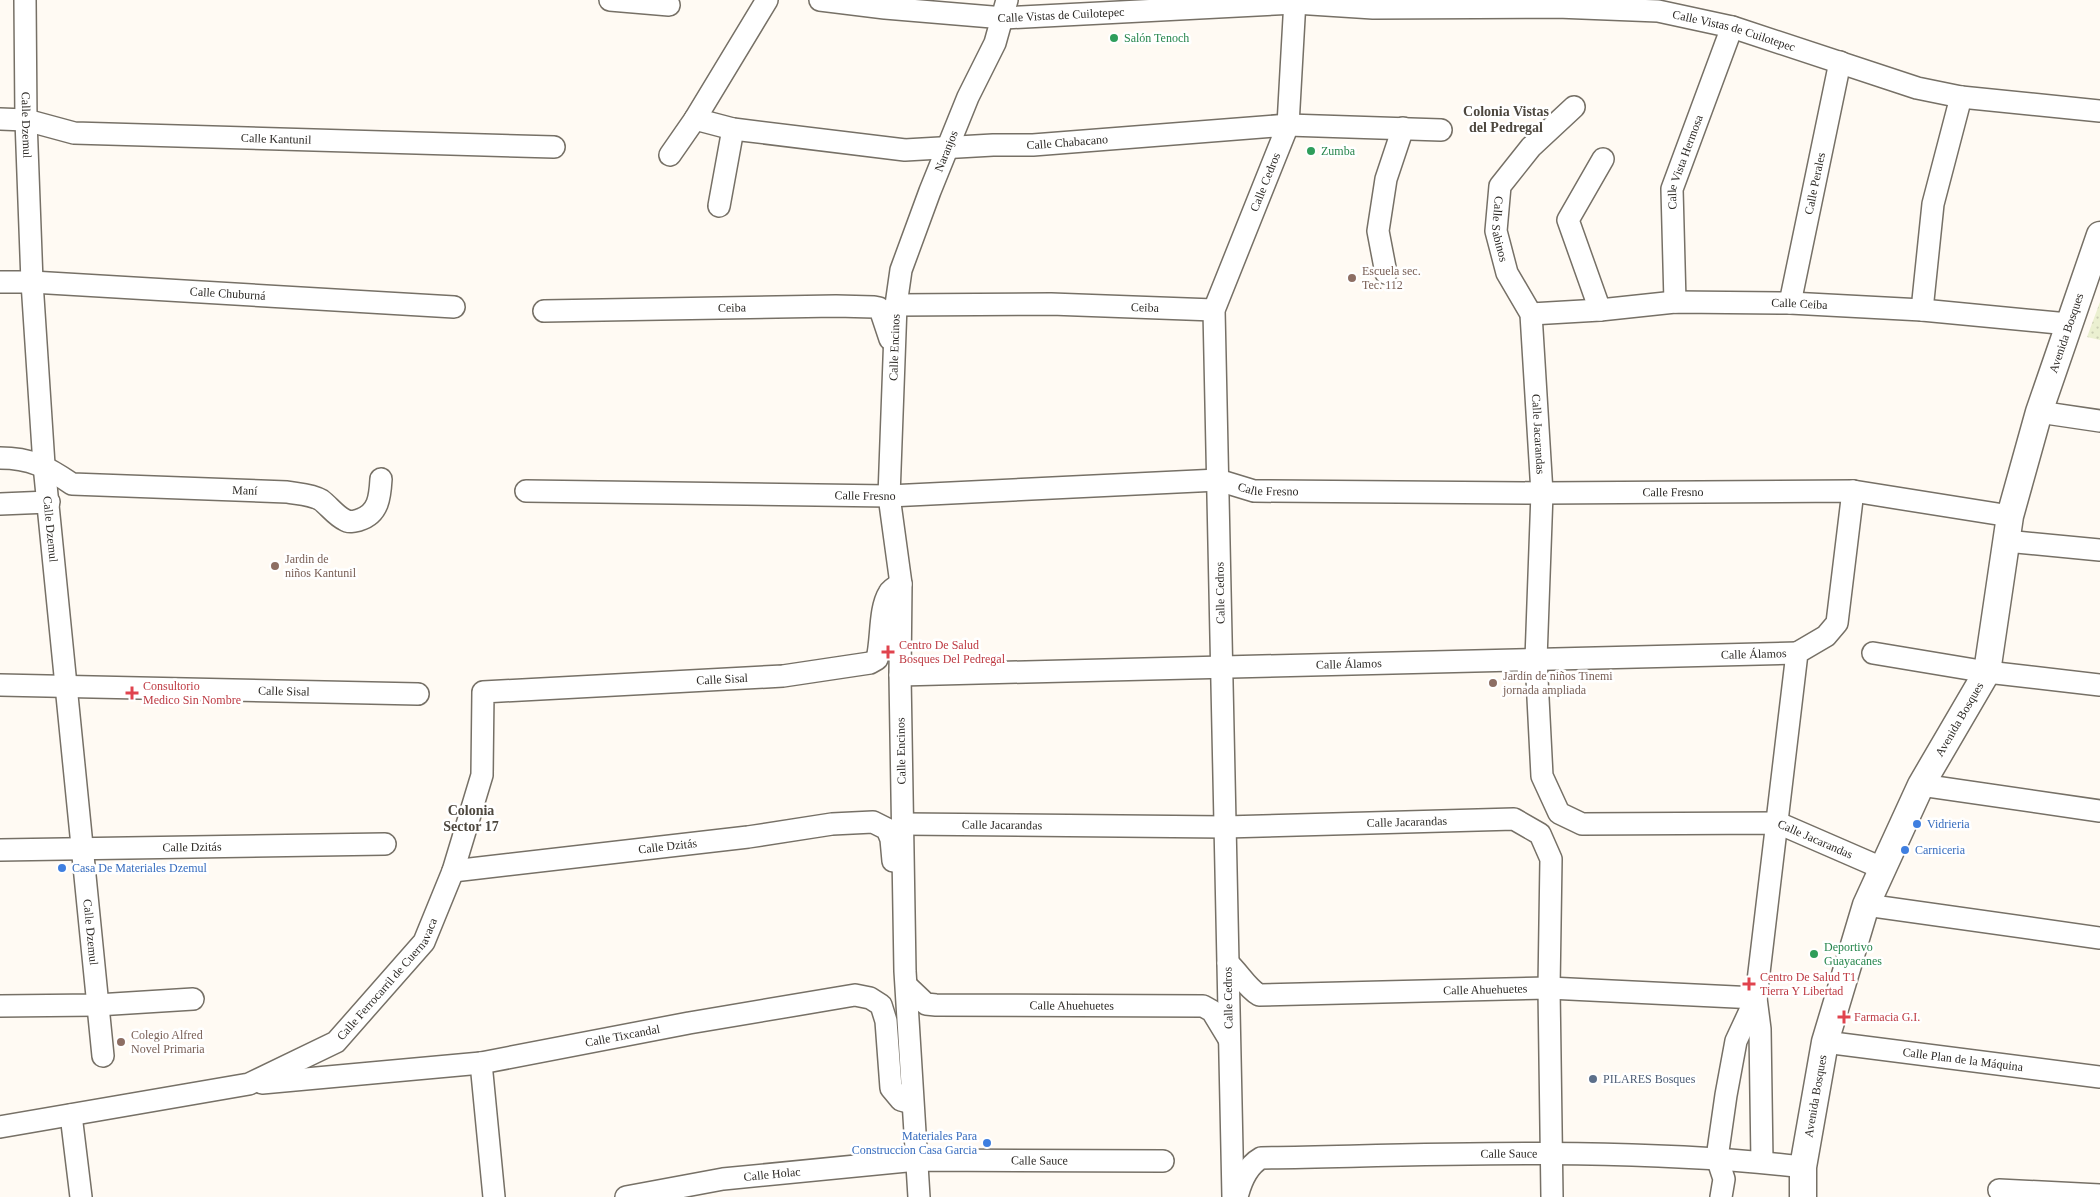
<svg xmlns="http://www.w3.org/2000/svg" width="2100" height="1197" font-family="'Times New Roman',serif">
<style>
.grass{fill:url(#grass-dots)}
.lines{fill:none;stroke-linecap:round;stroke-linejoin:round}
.minor-casing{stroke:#767066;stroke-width:24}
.tertiary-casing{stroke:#767066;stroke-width:29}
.minor{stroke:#fff;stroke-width:21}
.tertiary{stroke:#fff;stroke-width:26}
.leisure-dot{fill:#2e9e5b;stroke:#fff;stroke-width:2}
.education-dot{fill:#8d6e63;stroke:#fff;stroke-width:2}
.health-dot{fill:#e0444e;stroke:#fff;stroke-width:2}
.shop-dot{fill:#3f7fe0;stroke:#fff;stroke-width:2}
.service-dot{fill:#5c6f8a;stroke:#fff;stroke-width:2}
.labels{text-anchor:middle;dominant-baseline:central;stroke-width:5;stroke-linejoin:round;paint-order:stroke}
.street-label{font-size:12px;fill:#2d2a26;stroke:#fff}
.leisure-label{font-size:12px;fill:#27864d;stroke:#fff;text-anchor:start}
.education-label{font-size:12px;fill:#785e54;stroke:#fff;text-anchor:start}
.health-label{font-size:12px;fill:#be3a42;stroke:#fff;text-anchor:start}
.shop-label{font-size:12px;fill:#366cbe;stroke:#fff;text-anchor:start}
.service-label{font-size:12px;fill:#4e5e75;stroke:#fff;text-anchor:start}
.neighbourhood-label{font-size:14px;font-weight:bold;fill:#4d473e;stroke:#fff}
</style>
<defs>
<pattern id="grass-dots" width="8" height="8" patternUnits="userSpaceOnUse" patternTransform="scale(1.25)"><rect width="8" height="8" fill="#ebf0d1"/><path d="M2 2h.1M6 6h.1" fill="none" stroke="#caceb3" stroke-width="1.8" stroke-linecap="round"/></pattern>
</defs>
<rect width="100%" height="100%" fill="#fffaf3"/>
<path class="grass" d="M2100 302V340L2087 337Z"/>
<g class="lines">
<defs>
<g id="minor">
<path id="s1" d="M25 0 26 120 32 282 44 465 103 1056"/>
<path d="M610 0 669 5"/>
<path id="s2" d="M820 0 885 8 1004 18 1295 3 1373 8 1557 7 1658 11 1732 27 1917 88 1961 97 2100 111"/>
<path id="s3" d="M1574 107 1531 147 1500 186 1496 231 1507 273 1531 314 1542 493 1536 659 1542 776 1559 813 1582 824 1778 823 1884 869"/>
<path id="s4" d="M0 119 26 120 74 133 554 147"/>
<path id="s5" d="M695 119 733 129 905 150 993 145H1033L1288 125 1441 130"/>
<path d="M670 155 695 119 767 0"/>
<path d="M719 206 733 129"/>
<path d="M1386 273 1378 231 1386 179 1403 128"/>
<path id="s6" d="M0 282H32L454 307"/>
<path id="s7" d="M1675 302 1672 189 1732 27"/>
<path id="s8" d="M1790 303 1840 62"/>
<path id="s9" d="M896 305 1051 304 1214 310"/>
<path d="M1600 310 1568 220 1603 159"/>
<path d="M1922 310 1933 204 1961 97"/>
<path id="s10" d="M544 311 836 306 874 307 879 308 881 312 890 339"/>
<path id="s11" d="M1531 314 1600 310 1675 302 1790 303 1922 310 2068 324"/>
<path d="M2039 412 2100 421"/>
<path id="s12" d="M0 458C31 458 47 467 72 484L287 492C298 494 311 494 321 500 329 506 336 516 345 520 349 523 355 521 359 520 379 514 380 496 381 479"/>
<path id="s13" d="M526 491 889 496 1218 480 1254 491 1542 493 1853 491 2010 516"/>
<path d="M0 504 49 502"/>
<path d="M2006 541 2100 550"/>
<path d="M1873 653 1987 672 2100 685"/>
<path id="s14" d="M900 675 1797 653"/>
<path id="s15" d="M0 685 418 694"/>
<path d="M1921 785 2100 811"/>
<path id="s16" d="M903 824 1225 827 1514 819 1540 834 1551 859 1549 988 1552 1197"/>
<path id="s17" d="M0 850 385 844"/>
<path id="s18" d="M453 871 748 837 832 824 873 822 887 829 891 839 893 861"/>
<path d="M1866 905 2100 938"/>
<path id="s19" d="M1228 963C1239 973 1247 988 1259 995L1549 988 1756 998"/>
<path id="s20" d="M907 986 926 1004 936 1005 1203 1006 1212 1011 1229 1039"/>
<path d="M0 1006 97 1005 193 999"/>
<path id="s21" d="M1825 1042 2100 1077"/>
<path d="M481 1063 494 1197"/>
<path id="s22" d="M262 1083 481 1063 689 1023 855 995 870 998 881 1005 886 1021 891 1088 901 1100 912 1103"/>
<path d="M71 1115 81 1197"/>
<path id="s23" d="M0 1127 249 1084 336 1042 424 942 453 871 482 775 483 692 783 676 870 663 877 659C882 640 879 609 889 593 891 589 897 586 901 584"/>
<path d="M1762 1162 1760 1029 1756 998 1797 653 1826 636 1837 623 1853 491"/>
<path d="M1999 1190 2100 1195"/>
<path id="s24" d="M626 1197 723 1179 917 1160 1163 1161"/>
<path id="s25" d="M919 1197 905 971 900 675 901 584 889 496 896 305 901 270 930 191 968 97 995 43 1007 0"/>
<path id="s26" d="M1233 1197 1214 310 1288 125 1295 0"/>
<path id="s27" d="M1237 1197C1241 1181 1247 1166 1261 1158 1441 1155 1624 1146 1803 1167"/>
<path d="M1721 1197 1724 1179 1717 1158 1726 1095 1736 1041 1756 998"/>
</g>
<g id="tertiary">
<path id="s28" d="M1803 1197V1167L1825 1042 1866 905 1921 785 1987 672 2010 516 2039 412 2100 235"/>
</g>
</defs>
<use href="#minor" class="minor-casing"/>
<use href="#tertiary" class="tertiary-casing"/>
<use href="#minor" class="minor"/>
<use href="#tertiary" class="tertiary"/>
</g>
<g class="leisure-dot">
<circle cx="1114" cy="38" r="5"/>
<circle cx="1311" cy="151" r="5"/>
<circle cx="1814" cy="954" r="5"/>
</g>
<g class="education-dot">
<circle cx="1352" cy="278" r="5"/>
<circle cx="275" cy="566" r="5"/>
<circle cx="1493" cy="683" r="5"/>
<circle cx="121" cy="1042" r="5"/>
</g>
<g class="health-dot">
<path d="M885.5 644.5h5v5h5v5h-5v5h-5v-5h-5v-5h5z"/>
<path d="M129.5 685.5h5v5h5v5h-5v5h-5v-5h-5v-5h5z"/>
<path d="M1746.5 976.5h5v5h5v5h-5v5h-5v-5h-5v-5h5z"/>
<path d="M1841.5 1009.5h5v5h5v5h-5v5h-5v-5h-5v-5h5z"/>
</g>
<g class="shop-dot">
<circle cx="1917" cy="824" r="5"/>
<circle cx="1905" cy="850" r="5"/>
<circle cx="62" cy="868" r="5"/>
<circle cx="987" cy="1143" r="5"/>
</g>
<circle class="service-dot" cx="1593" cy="1079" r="5"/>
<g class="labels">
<g class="street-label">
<text stroke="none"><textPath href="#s2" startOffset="242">Calle Vistas de Cuilotepec</textPath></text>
<text stroke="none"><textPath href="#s2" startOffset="918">Calle Vistas de Cuilotepec</textPath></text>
<text stroke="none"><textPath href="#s1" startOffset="125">Calle Dzemul</textPath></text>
<text stroke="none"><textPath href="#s4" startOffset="278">Calle Kantunil</textPath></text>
<text stroke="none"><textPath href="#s5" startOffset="375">Calle Chabacano</textPath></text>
<text stroke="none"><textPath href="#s25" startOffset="1056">Naranjos</textPath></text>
<text stroke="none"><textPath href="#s7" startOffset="142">Calle Vista Hermosa</textPath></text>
<text stroke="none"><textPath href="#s26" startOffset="1025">Calle Cedros</textPath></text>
<text stroke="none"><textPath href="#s8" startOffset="122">Calle Perales</textPath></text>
<text stroke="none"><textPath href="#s3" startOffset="152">Calle Sabinos</textPath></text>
<text stroke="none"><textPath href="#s6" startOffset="228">Calle Chuburná</textPath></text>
<text stroke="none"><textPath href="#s11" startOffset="269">Calle Ceiba</textPath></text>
<text stroke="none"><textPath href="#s10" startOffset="188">Ceiba</textPath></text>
<text stroke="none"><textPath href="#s9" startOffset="249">Ceiba</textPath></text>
<text stroke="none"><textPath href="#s28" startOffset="912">Avenida Bosques</textPath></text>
<text stroke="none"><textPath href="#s25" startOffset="851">Calle Encinos</textPath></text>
<text stroke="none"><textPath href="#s3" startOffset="365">Calle Jacarandas</textPath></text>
<text stroke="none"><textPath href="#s13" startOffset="744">Calle Fresno</textPath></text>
<text stroke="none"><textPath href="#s12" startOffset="251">Maní</textPath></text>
<text stroke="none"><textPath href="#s13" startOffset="1149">Calle Fresno</textPath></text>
<text stroke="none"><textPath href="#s13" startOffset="339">Calle Fresno</textPath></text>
<text stroke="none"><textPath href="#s1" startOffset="530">Calle Dzemul</textPath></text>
<text transform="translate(1220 593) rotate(-91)">Calle Cedros</text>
<text stroke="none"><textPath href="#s14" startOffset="854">Calle Álamos</textPath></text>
<text stroke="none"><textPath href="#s14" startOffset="449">Calle Álamos</textPath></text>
<text stroke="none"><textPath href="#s23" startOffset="982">Calle Sisal</textPath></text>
<text stroke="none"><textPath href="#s15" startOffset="284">Calle Sisal</textPath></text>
<text stroke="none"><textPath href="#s28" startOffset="508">Avenida Bosques</textPath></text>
<text transform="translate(901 751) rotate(-91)">Calle Encinos</text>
<text stroke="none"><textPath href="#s16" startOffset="504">Calle Jacarandas</textPath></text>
<text stroke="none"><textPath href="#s16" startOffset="99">Calle Jacarandas</textPath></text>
<text stroke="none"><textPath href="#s3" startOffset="1010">Calle Jacarandas</textPath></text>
<text stroke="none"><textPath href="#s18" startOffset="216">Calle Dzitás</textPath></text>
<text stroke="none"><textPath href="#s17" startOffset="192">Calle Dzitás</textPath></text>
<text stroke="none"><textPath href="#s1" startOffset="935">Calle Dzemul</textPath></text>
<text stroke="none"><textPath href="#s23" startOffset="431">Calle Ferrocarril de Cuernavaca</textPath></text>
<text stroke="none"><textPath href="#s19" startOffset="271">Calle Ahuehuetes</textPath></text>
<text transform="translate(1228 998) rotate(-91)">Calle Cedros</text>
<text stroke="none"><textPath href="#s20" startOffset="172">Calle Ahuehuetes</textPath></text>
<text stroke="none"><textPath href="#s22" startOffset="364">Calle Tixcandal</textPath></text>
<text stroke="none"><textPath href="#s21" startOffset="139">Calle Plan de la Máquina</textPath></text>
<text stroke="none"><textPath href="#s28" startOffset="102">Avenida Bosques</textPath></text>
<text stroke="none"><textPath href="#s27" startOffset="295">Calle Sauce</textPath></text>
<text stroke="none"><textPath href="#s24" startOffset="416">Calle Sauce</textPath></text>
<text stroke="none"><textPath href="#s24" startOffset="148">Calle Holac</textPath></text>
</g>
<g class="leisure-label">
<text x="1124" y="38">Salón Tenoch</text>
<text x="1321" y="151">Zumba</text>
<text x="1824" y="947">Deportivo<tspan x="1824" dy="14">Guayacanes</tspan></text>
</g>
<g class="education-label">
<text x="1362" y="271">Escuela sec.<tspan x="1362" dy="14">Tec. 112</tspan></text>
<text x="285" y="559">Jardin de<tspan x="285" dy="14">niños Kantunil</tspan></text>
<text x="1503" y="676">Jardin de niños Tinemi<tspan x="1503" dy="14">jornada ampliada</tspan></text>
<text x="131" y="1035">Colegio Alfred<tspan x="131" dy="14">Novel Primaria</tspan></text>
</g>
<g class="health-label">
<text x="899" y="645">Centro De Salud<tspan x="899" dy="14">Bosques Del Pedregal</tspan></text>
<text x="143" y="686">Consultorio<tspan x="143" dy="14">Medico Sin Nombre</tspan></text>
<text x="1760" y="977">Centro De Salud T1<tspan x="1760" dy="14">Tierra Y Libertad</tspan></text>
<text x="1854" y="1017">Farmacia G.I.</text>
</g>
<g class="shop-label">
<text x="1927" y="824">Vidrieria</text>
<text x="1915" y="850">Carniceria</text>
<text x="72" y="868">Casa De Materiales Dzemul</text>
<text x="977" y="1136" text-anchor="end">Materiales Para<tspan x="977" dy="14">Construccion Casa Garcia</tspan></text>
</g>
<g class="service-label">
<text x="1603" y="1079">PILARES Bosques</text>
</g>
<g class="neighbourhood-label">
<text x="1506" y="111">Colonia Vistas<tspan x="1506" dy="16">del Pedregal</tspan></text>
<text x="471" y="810">Colonia<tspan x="471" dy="16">Sector 17</tspan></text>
</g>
</g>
</svg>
